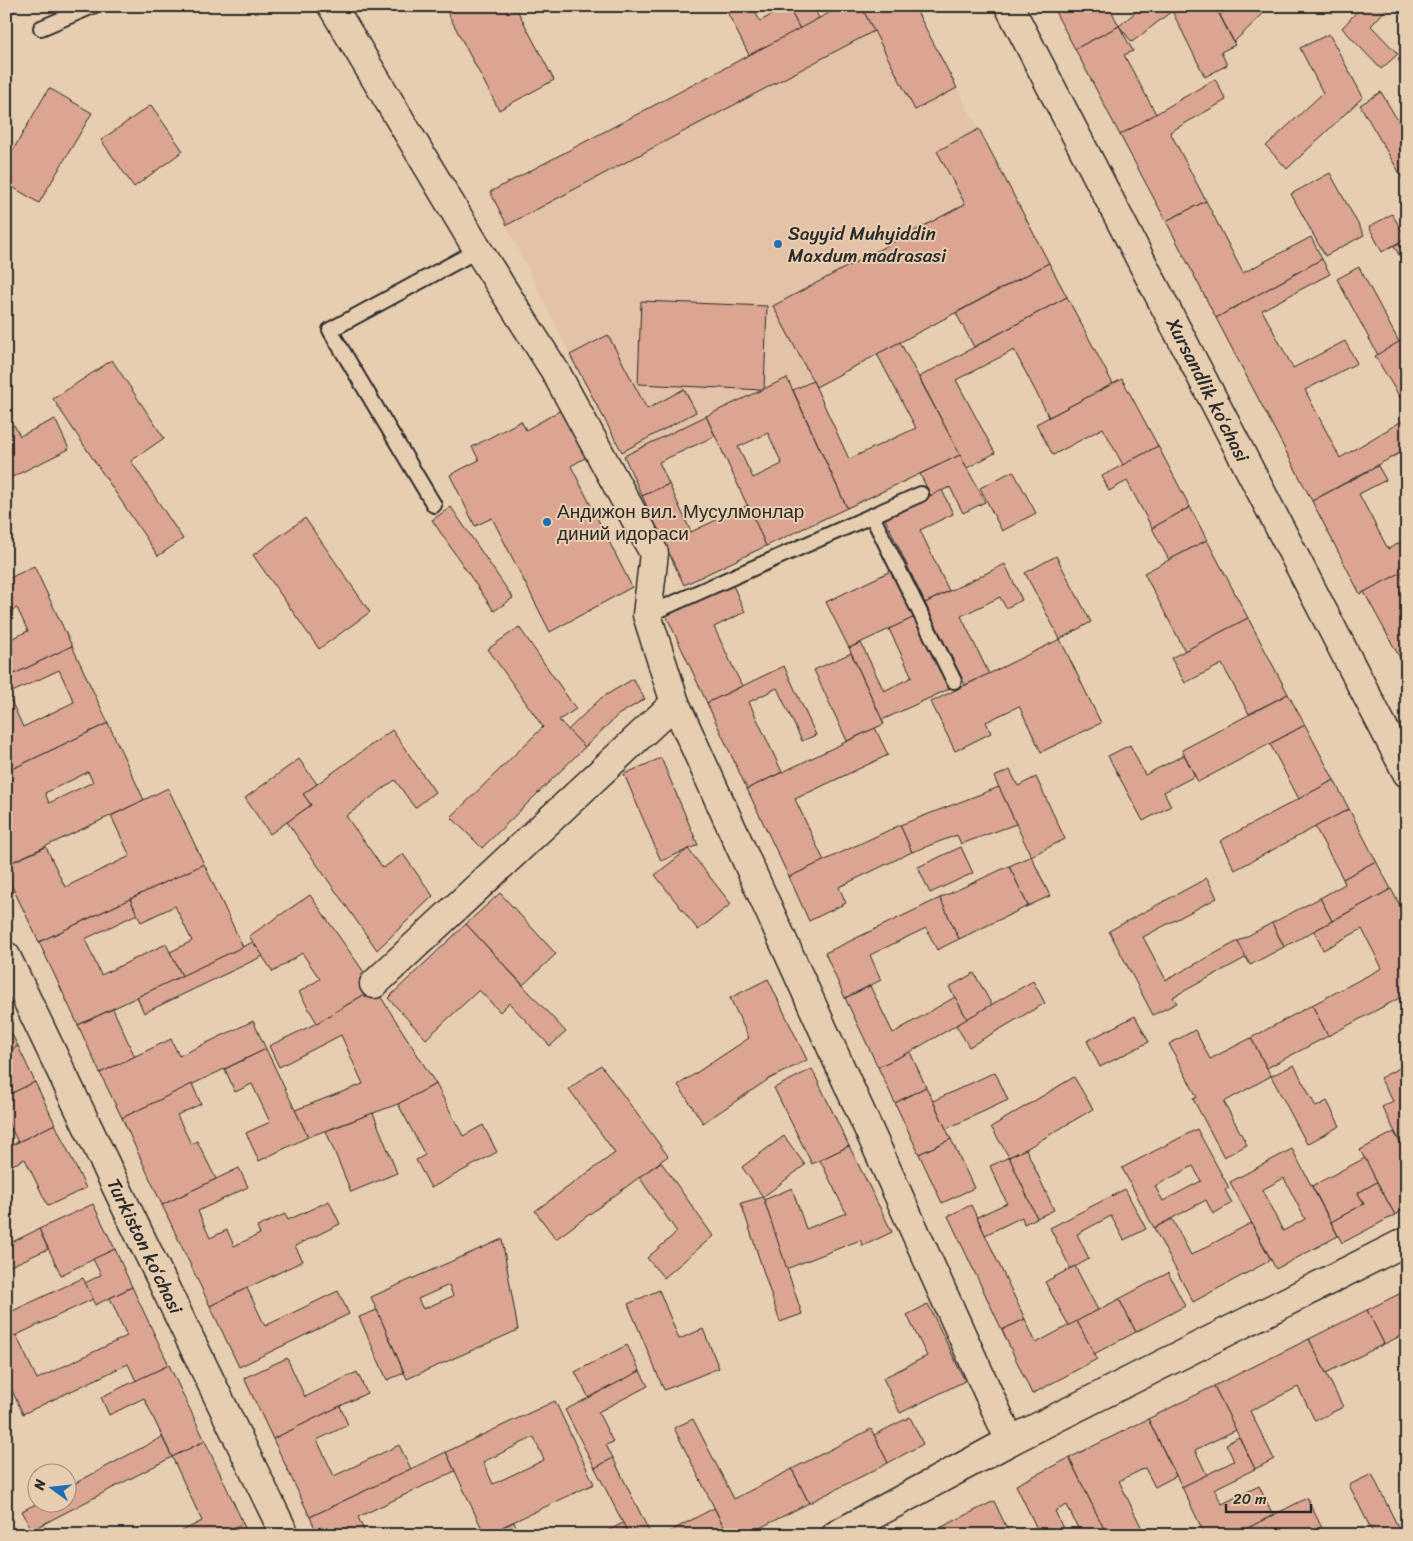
<svg xmlns="http://www.w3.org/2000/svg" width="1413" height="1541" font-family="Sriracha,sans-serif">
<style>
.built{fill:#e4c2a7}
.building{fill:#dba592;stroke:#2b2b2b;fill-rule:evenodd}
.lines{fill:none;stroke-linecap:round;stroke-linejoin:round}
.lane-casing{stroke:#2b2b2b;stroke-width:18}
.street-casing{stroke:#2b2b2b;stroke-width:31}
.lane{stroke:#e8ceb0;stroke-width:14}
.street{stroke:#e8ceb0;stroke-width:28}
.poi-dot{fill:#1f6fb2;stroke:#e8ceb0;stroke-width:2}
.labels{text-anchor:middle;dominant-baseline:central;stroke-width:4;stroke-linejoin:round;paint-order:stroke}
.poi-label{font-size:19px;fill:#2b2b2b;stroke:#e8ceb0;text-anchor:start}
.street-label{font-size:19px;fill:#2b2b2b;stroke:#e8ceb0}
</style>
<rect width="100%" height="100%" fill="#e8ceb0"/>
<filter id="ink" filterUnits="userSpaceOnUse"><feTurbulence type="fractalNoise" baseFrequency=".02" numOctaves="2"/><feDisplacementMap in="SourceGraphic" scale="10" xChannelSelector="R" yChannelSelector="G"/><feConvolveMatrix kernelMatrix="1 2 1 2 8 2 1 2 1" color-interpolation-filters="sRGB"/></filter>
<g filter="url(#ink)">
<path class="built" d="M842 6H914L1049 263 816 387 813 381 793 390 787 379 624 456 570 355 490 192Z"/>
<g class="building">
<path d="M6 6H21L6 18Z"/>
<path d="M444 6H515L554 80 499 110Z"/>
<path d="M724 6H752L760 21 788 6 800 29 749 55Z"/>
<path d="M788 6H813L819 18 800 29Z"/>
<path d="M842 6H861L874 31 507 225 490 192Z"/>
<path d="M861 6H914L957 88 915 110Z"/>
<path d="M1052 6H1109L1119 26 1075 49Z"/>
<path d="M1143 6H1215L1235 45 1221 52 1227 65 1205 77 1172 11 1132 42 1119 26Z"/>
<path d="M1230 6H1271L1234 42 1220 15Z"/>
<path d="M1362 6H1389L1371 26 1398 54 1381 69 1342 28Z"/>
<path d="M1119 26 1133 51 1124 55 1156 114 1120 135 1075 49Z"/>
<path d="M1329 34 1363 97 1287 169 1266 146 1323 93 1300 48Z"/>
<path d="M1407 51V68L1398 60Z"/>
<path d="M1215 79 1226 100 1170 132 1206 201 1166 221 1120 135Z"/>
<path d="M49 88 92 113 39 203 6 183V162Z"/>
<path d="M1381 92 1407 136V186L1360 105Z"/>
<path d="M151 105 183 151 134 187 101 140Z"/>
<path d="M979 129 1049 263 816 387 773 306 965 204 937 151Z"/>
<path d="M1330 173 1364 235 1325 256 1291 194Z"/>
<path d="M1206 201 1243 273 1311 237 1322 259 1216 318 1166 221Z"/>
<path d="M1392 214 1406 238 1382 252 1369 227Z"/>
<path d="M1407 238V269L1394 246Z"/>
<path d="M1322 259 1330 274 1262 310 1293 368 1345 341 1357 363 1305 390 1340 458 1407 418V449L1312 501 1216 318Z"/>
<path d="M1049 263 1067 297 974 347 956 313Z"/>
<path d="M1359 267 1399 342 1378 355 1337 279Z"/>
<path d="M1067 297 1113 384 1049 417 1014 350 956 380 995 453 967 468 919 377Z"/>
<path d="M641 301 767 306 764 390 638 384Z"/>
<path d="M608 335 647 409 684 389 696 412 622 452 570 355Z"/>
<path d="M1407 337 1406 363 1407 409 1375 356Z"/>
<path d="M900 342 960 455 847 508 793 390 813 381 849 459 916 428 877 354Z"/>
<path d="M112 360 164 438 131 461 183 539 158 556 53 399Z"/>
<path d="M787 378 847 508 766 546 706 416ZM768 433 782 464 753 478 738 447Z"/>
<path d="M1122 379 1158 446 1123 465 1103 428 1053 455 1036 424Z"/>
<path d="M561 410 588 456 571 466 632 587 550 632 492 518 475 526 450 475 479 460 472 447 521 421 526 430Z"/>
<path d="M706 416 715 436 659 462 669 484 642 496 624 456Z"/>
<path d="M55 419 69 449 6 480V429L14 425 20 436Z"/>
<path d="M1158 446 1190 507 1152 528 1127 481 1109 491 1102 476Z"/>
<path d="M960 455 985 502 963 513 950 487 931 496 920 474Z"/>
<path d="M1378 466 1386 480 1359 494 1388 549 1407 539V570L1360 594 1312 501Z"/>
<path d="M1013 471 1036 513 1002 531 980 488Z"/>
<path d="M669 484 691 532 748 505 766 546 684 585 642 496Z"/>
<path d="M942 490 953 514 920 530 949 591 925 603 885 519Z"/>
<path d="M451 507 513 598 494 611 432 520Z"/>
<path d="M1190 507 1207 540 1169 560 1152 528Z"/>
<path d="M305 518 370 612 319 649 253 555Z"/>
<path d="M1207 540 1248 618 1185 651 1144 573Z"/>
<path d="M1056 556 1091 622 1060 639 1025 573Z"/>
<path d="M1005 564 1022 600 1006 608 1000 597 961 616 989 674 965 685 925 603Z"/>
<path d="M34 566 72 646 6 678V641L28 631 17 608 6 613V580Z"/>
<path d="M893 570 915 617 849 648 826 602Z"/>
<path d="M1400 573 1407 585V671L1364 592Z"/>
<path d="M731 581 745 612 714 627 742 686 707 703 665 613Z"/>
<path d="M915 617 949 689 882 720 849 648 861 643 884 691 912 677 889 629Z"/>
<path d="M1248 618 1288 694 1249 714 1222 664 1185 683 1171 658Z"/>
<path d="M519 627 576 709 559 720 585 747 482 848 451 817 543 727 488 649Z"/>
<path d="M1060 639 1101 723 1041 752 1019 706 986 722 991 733 955 751 931 702Z"/>
<path d="M72 646 108 723 6 772V678ZM59 670 74 702 23 727 8 694Z"/>
<path d="M851 653 884 724 847 741 814 670Z"/>
<path d="M784 666 816 735 802 741 777 688 749 702 782 772 747 789 707 703Z"/>
<path d="M633 679 645 699 618 715 585 747 568 730 601 698Z"/>
<path d="M1288 694 1305 725 1198 782 1182 750Z"/>
<path d="M108 723 144 800 6 865V772ZM88 772 93 782 49 803 45 793Z"/>
<path d="M1305 725 1334 780 1299 799 1270 744Z"/>
<path d="M875 728 888 755 795 799 824 861 789 877 747 789Z"/>
<path d="M392 730 435 792 415 808 395 780 346 816 383 868 403 854 433 896 377 950 287 822 311 805 303 794Z"/>
<path d="M1130 745 1145 775 1184 755 1195 776 1164 792 1171 806 1143 821 1108 756Z"/>
<path d="M661 758 698 845 661 861 624 774Z"/>
<path d="M299 759 317 784 303 794 311 805 270 834 245 798Z"/>
<path d="M1010 770 1018 786 1036 777 1065 839 1031 856 994 777Z"/>
<path d="M1334 780 1349 809 1235 870 1220 841Z"/>
<path d="M999 787 1016 824 961 844 957 835 912 852 900 825Z"/>
<path d="M168 788 204 864 39 942 6 874V865L46 847 65 887 130 856 111 816Z"/>
<path d="M1349 809 1376 861 1343 879 1315 827Z"/>
<path d="M900 825 912 852 839 887 846 903 809 921 789 877Z"/>
<path d="M961 847 973 873 930 893 918 867Z"/>
<path d="M688 849 731 904 698 930 655 875Z"/>
<path d="M1031 856 1050 896 1028 906 1009 866Z"/>
<path d="M1376 861 1391 889 1332 921 1320 898 1345 884 1343 879Z"/>
<path d="M204 864 243 947 182 976 170 952 192 941 175 906 141 922 130 899Z"/>
<path d="M1009 866 1028 906 959 939 940 898Z"/>
<path d="M1207 878 1217 898 1143 937 1166 980 1238 941 1247 957 1173 997 1177 1003 1153 1015 1109 931Z"/>
<path d="M1391 889 1407 918V994L1328 1036 1312 1005 1382 968 1362 929 1323 950 1314 931Z"/>
<path d="M500 893 556 954 523 985 466 924Z"/>
<path d="M310 895 375 988 317 1023 299 992 320 979 302 953 273 972 249 936Z"/>
<path d="M940 898 959 939 937 950 926 928 870 955 881 980 845 998 825 953Z"/>
<path d="M1320 898 1332 921 1284 947 1272 923Z"/>
<path d="M130 899 137 914 85 939 101 975 166 944 182 976 78 1025 39 942Z"/>
<path d="M1272 923 1284 947 1250 965 1238 941Z"/>
<path d="M466 924 566 1032 550 1046 509 1003 500 1012 479 990 426 1039 388 998Z"/>
<path d="M253 942 263 956 144 1013 137 997Z"/>
<path d="M974 973 992 1005 967 1019 949 987Z"/>
<path d="M768 979 807 1060 769 1079 703 1123 678 1085 749 1038 730 998Z"/>
<path d="M1033 981 1045 1003 969 1047 956 1025Z"/>
<path d="M870 986 893 1033 955 997 967 1019 910 1052 878 1067 845 998Z"/>
<path d="M375 988 436 1084 398 1104 308 1137 295 1110 363 1084 341 1035 279 1067 269 1046 317 1023Z"/>
<path d="M1407 994V1014L1399 998Z"/>
<path d="M1312 1005 1328 1036 1267 1068 1251 1038Z"/>
<path d="M113 1009 135 1057 100 1073 78 1025Z"/>
<path d="M1135 1016 1149 1042 1100 1067 1087 1041Z"/>
<path d="M253 1021 266 1049 122 1118 100 1073 171 1039 179 1056Z"/>
<path d="M6 1023 18 1046 6 1052Z"/>
<path d="M1195 1030 1210 1059 1251 1038 1271 1076 1224 1102 1247 1145 1224 1157 1193 1099 1197 1097 1169 1044Z"/>
<path d="M18 1046 35 1082 6 1096V1052Z"/>
<path d="M266 1049 308 1137 259 1161 246 1133 270 1122 252 1084 235 1092 225 1069Z"/>
<path d="M910 1052 926 1087 895 1103 878 1067Z"/>
<path d="M1407 1064V1155L1382 1107 1393 1101 1380 1078Z"/>
<path d="M601 1065 668 1156 556 1239 535 1211 615 1153 569 1089Z"/>
<path d="M1294 1065 1316 1107 1327 1101 1340 1126 1307 1144 1271 1076Z"/>
<path d="M812 1069 849 1146 812 1164 774 1088Z"/>
<path d="M995 1072 1008 1100 946 1129 933 1101Z"/>
<path d="M1074 1077 1093 1109 1026 1149 1009 1157 991 1127Z"/>
<path d="M35 1082 55 1124 18 1142 6 1118V1096Z"/>
<path d="M192 1084 201 1104 177 1115 191 1144 197 1141 216 1179 162 1205 122 1118Z"/>
<path d="M436 1084 463 1136 483 1125 497 1152 431 1188 416 1160 425 1155 398 1104Z"/>
<path d="M926 1087 951 1139 919 1154 895 1103Z"/>
<path d="M373 1113 397 1173 351 1192 326 1131Z"/>
<path d="M55 1124 86 1188 48 1206 25 1159 6 1168V1148Z"/>
<path d="M1197 1129 1229 1188 1225 1190 1232 1203 1213 1214 1206 1200 1154 1228 1122 1168ZM1193 1166 1201 1181 1163 1201 1155 1186Z"/>
<path d="M1394 1132 1407 1155V1208L1395 1215 1360 1150Z"/>
<path d="M784 1136 805 1165 763 1197 742 1167Z"/>
<path d="M951 1139 974 1188 942 1203 919 1154Z"/>
<path d="M849 1146 892 1232 863 1246 860 1240 786 1269 764 1200 792 1188 806 1229 846 1213 820 1160Z"/>
<path d="M1026 1149 1054 1210 1037 1218 1009 1157Z"/>
<path d="M1292 1149 1338 1236 1276 1269 1230 1182ZM1284 1178 1305 1219 1283 1231 1262 1190Z"/>
<path d="M1009 1157 1037 1218 1024 1224 1022 1217 985 1235 977 1217 1007 1203 990 1166Z"/>
<path d="M1365 1158 1377 1182 1358 1193 1364 1204 1331 1222 1312 1186Z"/>
<path d="M661 1162 713 1236 664 1278 647 1258 677 1232 639 1177Z"/>
<path d="M239 1168 248 1187 198 1211 210 1238 227 1230 234 1246 260 1234 257 1227 285 1214 288 1220 329 1201 340 1224 295 1246 303 1261 210 1306 162 1205Z"/>
<path d="M1377 1182 1395 1215 1342 1243 1331 1222 1364 1204 1358 1193Z"/>
<path d="M1125 1189 1146 1229 1124 1240 1111 1216 1077 1234 1089 1259 1071 1269 1050 1228Z"/>
<path d="M763 1197 802 1314 780 1322 741 1203Z"/>
<path d="M93 1204 115 1249 61 1275 39 1229Z"/>
<path d="M971 1205 1025 1319 1002 1330 948 1216Z"/>
<path d="M1172 1219 1191 1255 1251 1223 1271 1260 1193 1302 1154 1228Z"/>
<path d="M39 1229 48 1249 6 1268V1245Z"/>
<path d="M502 1239 518 1330 407 1379 371 1297ZM449 1285 453 1296 423 1309 418 1299Z"/>
<path d="M115 1249 132 1287 95 1305 85 1283 101 1275 93 1259Z"/>
<path d="M1075 1266 1098 1310 1069 1326 1045 1282Z"/>
<path d="M1168 1273 1185 1306 1136 1332 1119 1299Z"/>
<path d="M83 1278 93 1299 6 1340V1314Z"/>
<path d="M132 1287 169 1365 136 1381 128 1364 23 1414 6 1378V1340L16 1335 37 1379 127 1336 110 1298Z"/>
<path d="M247 1288 265 1326 338 1291 349 1314 239 1367 210 1306Z"/>
<path d="M659 1290 679 1339 703 1329 719 1368 664 1390 628 1304Z"/>
<path d="M1407 1290V1333L1384 1344 1367 1310Z"/>
<path d="M1119 1299 1136 1332 1094 1354 1077 1321Z"/>
<path d="M928 1304 965 1381 900 1413 883 1378 927 1356 907 1315Z"/>
<path d="M377 1310 404 1373 387 1380 359 1317Z"/>
<path d="M1367 1310 1384 1344 1326 1373 1309 1339Z"/>
<path d="M1025 1319 1036 1343 1077 1321 1097 1359 1032 1394 1002 1330Z"/>
<path d="M1309 1339 1343 1407 1315 1421 1298 1387 1250 1411 1274 1459 1255 1469 1214 1386Z"/>
<path d="M627 1345 640 1371 589 1398 575 1372Z"/>
<path d="M287 1358 305 1397 357 1372 367 1393 273 1439 244 1378Z"/>
<path d="M169 1365 205 1441 172 1457 144 1398 109 1415 101 1397Z"/>
<path d="M640 1371 648 1386 598 1412 613 1442 606 1445 613 1458 595 1468 565 1410Z"/>
<path d="M1214 1386 1236 1430 1195 1450 1207 1475 1182 1487 1148 1419Z"/>
<path d="M555 1401 594 1484 485 1535 446 1452ZM534 1437 544 1460 493 1484 483 1462Z"/>
<path d="M340 1406 348 1425 317 1440 334 1476 399 1445 411 1469 310 1517 273 1439Z"/>
<path d="M910 1417 923 1444 888 1463 874 1435Z"/>
<path d="M693 1419 734 1499 792 1469 809 1503 746 1535H728L674 1428Z"/>
<path d="M1148 1419 1176 1476 1155 1487 1145 1468 1119 1481 1145 1535H1107L1069 1458Z"/>
<path d="M871 1429 888 1463 809 1503 792 1469Z"/>
<path d="M162 1437 172 1457 32 1530 22 1511 38 1503 68 1504V1487Z"/>
<path d="M1239 1437 1255 1469 1214 1489 1222 1504 1259 1486 1273 1515 1234 1535H1205L1182 1487 1234 1461 1226 1444Z"/>
<path d="M205 1441 243 1523 218 1535H183L182 1531 202 1521 172 1457Z"/>
<path d="M446 1452 455 1471 358 1517 366 1535H318L310 1517Z"/>
<path d="M613 1458 651 1535H629L595 1468Z"/>
<path d="M1069 1458 1107 1535H1081L1067 1505 1055 1511 1066 1535H1040L1016 1485Z"/>
<path d="M1372 1474 1402 1535H1374L1349 1485Z"/>
<path d="M1307 1498 1322 1528 1308 1535H1234Z"/>
<path d="M994 1501 1010 1535H926Z"/>
<path d="M714 1508 728 1535H663Z"/>
<path d="M514 1522 520 1535H493L492 1532Z"/>
<path d="M243 1523 248 1535H218Z"/>
<path d="M623 1523 629 1535H599Z"/>
</g>
<g class="lines">
<defs>
<g id="lane">
<path d="M41 28 93 6"/>
<path d="M434 505 330 330 478 250"/>
<path d="M872 516 954 681"/>
<path d="M647 615 921 494"/>
</g>
<g id="street">
<path d="M332 6 478 250 555 371 654 553 647 615 675 703 1010 1441"/>
<path d="M1009 6 1407 773"/>
<path d="M6 956 125 1205 285 1535"/>
<path d="M374 984 675 703"/>
<path d="M836 1535 1010 1441 1407 1241"/>
</g>
</defs>
<use href="#lane" class="lane-casing"/>
<use href="#street" class="street-casing"/>
<use href="#lane" class="lane"/>
<use href="#street" class="street"/>
</g>
</g>
<g class="poi-dot">
<circle cx="778" cy="244" r="5"/>
<circle cx="547" cy="522" r="5"/>
</g>
<g class="labels">
<g class="poi-label">
<text x="788" y="233">Sayyid Muhyiddin<tspan x="788" dy="22">Maxdum madrasasi</tspan></text>
<text x="557" y="511">Андижон вил. Мусулмонлар<tspan x="557" dy="22">диний идораси</tspan></text>
</g>
<g class="street-label">
<text transform="translate(1208 390) rotate(63)">Xursandlik koʻchasi</text>
<text transform="translate(145 1246) rotate(64)">Turkiston koʻchasi</text>
</g>
</g>
<rect width="1413" height="1541" fill="none" stroke="#e8ceb0" stroke-width="25"/>
<rect x="12" y="12" width="1388" height="1516" fill="none" stroke="#2b2b2b" stroke-width="2" filter="url(#ink)"/>
<g transform="translate(52 1488) rotate(285)"><circle r="24" fill="#e8ceb0" stroke="#9c8d7b"/>
<path d="M0-4L9 19L0 12L-9 19Z" fill="#1f6fb2"/>
<text y="-8" font-size="14" font-weight="bold" text-anchor="middle" fill="#2b2b2b">N</text>
</g>
<path d="M1226 1504v8h85v-8" fill="none" stroke="#2b2b2b" stroke-width="2.5"/>
<text x="1233" y="1504" font-size="15" fill="#2b2b2b" stroke="#e8ceb0" stroke-width="4" paint-order="stroke">20 m</text>
</svg>
